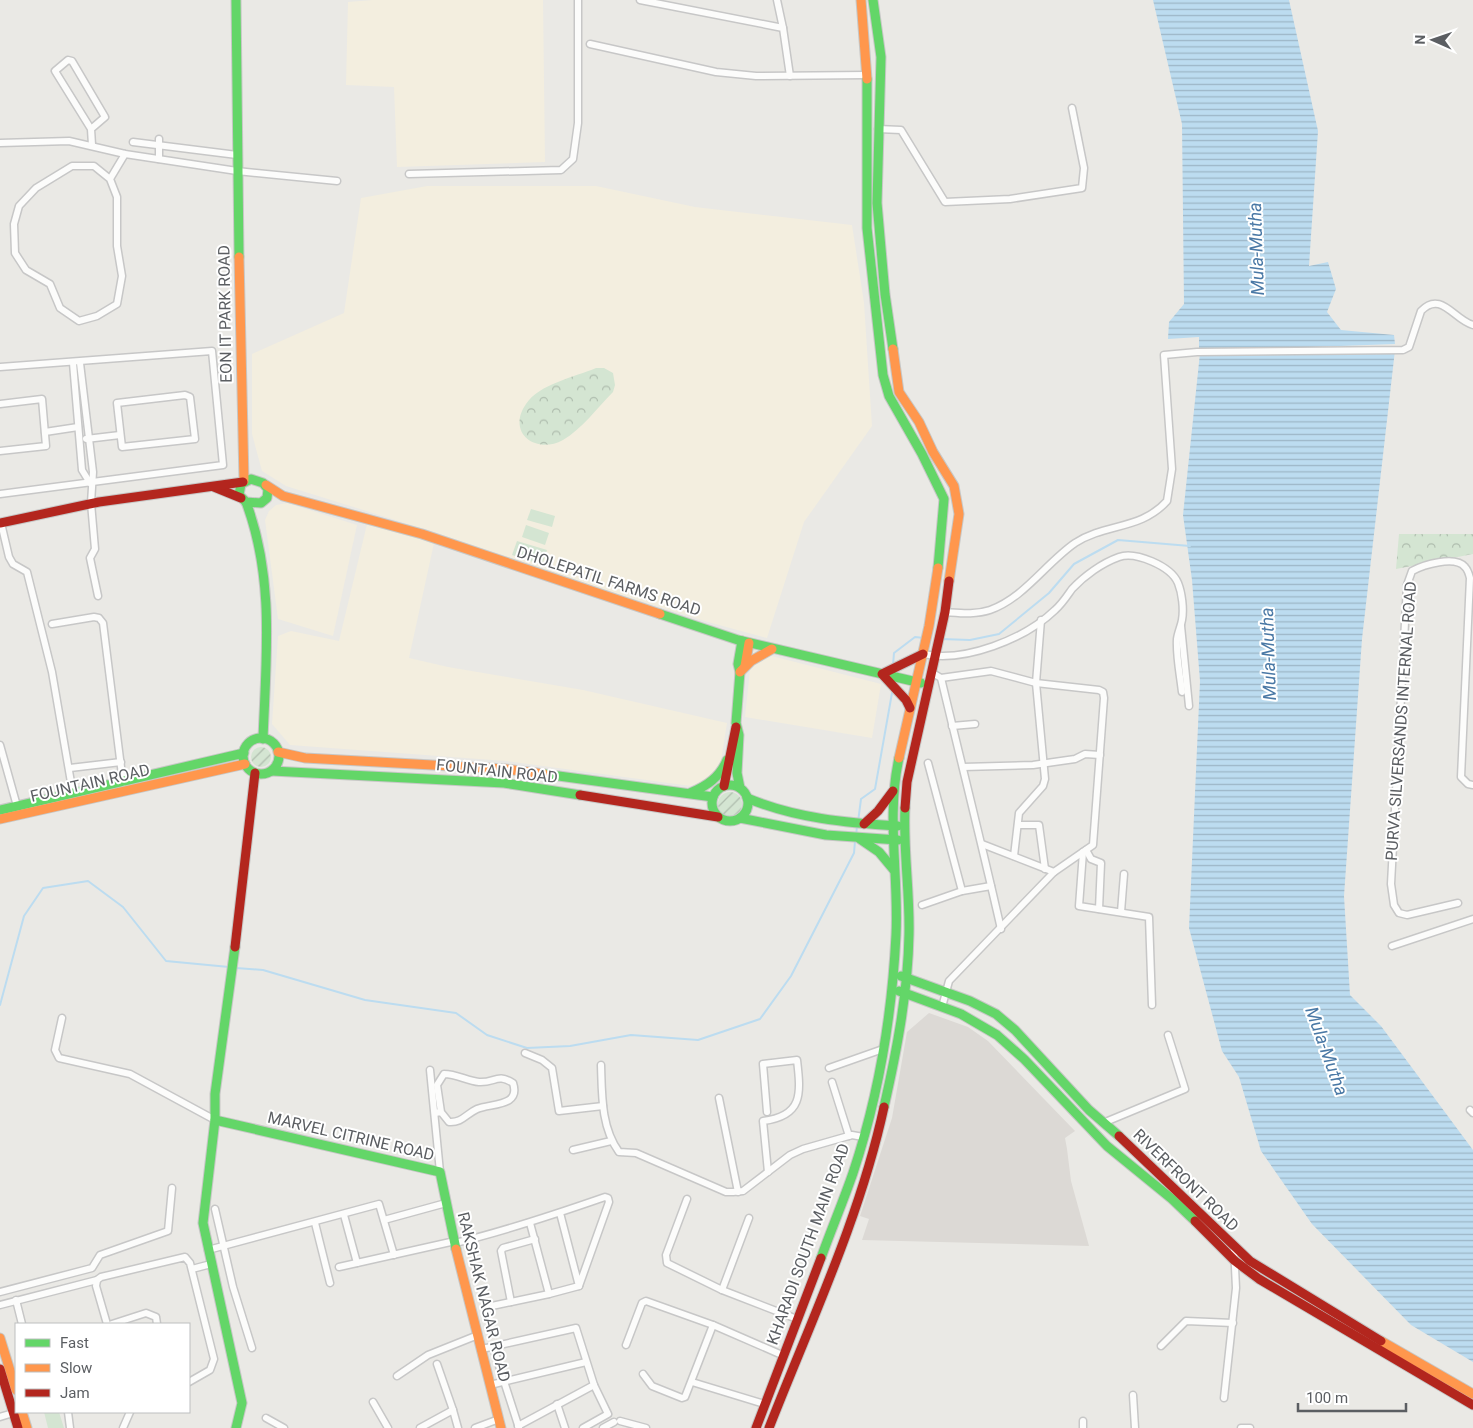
<svg xmlns="http://www.w3.org/2000/svg" width="1473" height="1428" font-family="Roboto,sans-serif">
<style>
.commercial{fill:#f3eedf}
.education{fill:#dcd9d5}
.grass{fill:#d4e5d2}
.park{fill:url(#park-crowns)}
.garden{fill:url(#garden-furrows)}
.water{fill:url(#water-rules)}
.lines{fill:none;stroke-linecap:round;stroke-linejoin:round}
.stream{stroke:#bcdcf0;stroke-width:2}
.street-casing{stroke:#c7c7c7;stroke-width:9}
.fast-casing{stroke:#c7c7c6;stroke-width:11}
.slow-casing{stroke:#c7c7c6;stroke-width:11}
.jam-casing{stroke:#c7c7c6;stroke-width:11}
.street{stroke:#fcfcfb;stroke-width:6}
.fast{stroke:#63d668;stroke-width:9}
.slow{stroke:#ff974d;stroke-width:9}
.jam{stroke:#b3261e;stroke-width:9}
.labels{text-anchor:middle;dominant-baseline:central;stroke-width:4;stroke-linejoin:round;paint-order:stroke}
.street-label{font-size:16px;fill:#5b5e62;stroke:#fff}
.water-label{font-size:18px;font-style:italic;fill:#4978a5;stroke:#fff}
</style>
<defs>
<pattern id="park-crowns" width="20" height="18" patternUnits="userSpaceOnUse" patternTransform="scale(1.25)"><rect width="20" height="18" fill="#d4e5d2"/><path d="M2 6a3 3 0 1 1 6 0M12 15a3 3 0 1 1 6 0" fill="none" stroke="#afbdae"/></pattern>
<pattern id="garden-furrows" width="10" height="10" patternUnits="userSpaceOnUse" patternTransform="scale(1.25)"><rect width="10" height="10" fill="#d4e5d2"/><path d="M-1 1l2-2M0 10L10 0M9 11l2-2" fill="none" stroke="#afbdae"/></pattern>
<pattern id="water-rules" width="6" height="5" patternUnits="userSpaceOnUse" patternTransform="scale(1.25)"><rect width="6" height="5" fill="#bcdcf0"/><path d="M0 2.5h6" fill="none" stroke="#9cb6c6"/></pattern>
</defs>
<rect width="100%" height="100%" fill="#eae9e5"/>
<g class="commercial">
<path d="M373 0H543L545 162 397 167 394 87 346 85 348 2Z"/>
<path d="M427 186H596L695 207 852 225 864 303 872 426 804 522 767 638 708 622 593 586 434 532 286 486 262 471 252 434V354L344 313 361 198Z"/>
<path d="M287 503 357 525 333 636 278 619 265 520 269 511 276 505Z"/>
<path d="M368 520 434 543 409 658 448 667 583 690 727 723 720 767 709 779 691 786 506 761 290 745 272 724 278 636 291 631 339 641Z"/>
<path d="M752 651 881 684 872 738 745 717Z"/>
</g>
<path class="education" d="M929 1013 968 1027 988 1041 1075 1131 1065 1138 1067 1149 1071 1181 1089 1246 862 1240 869 1219 860 1216 892 1118 907 1032Z"/>
<g class="grass">
<path d="M531 509 555 516 552 527 527 520Z"/>
<path d="M526 525 549 533 545 545 522 537Z"/>
<path d="M517 541 547 550 542 565 512 555Z"/>
<path d="M44 1412H59L64 1428H48Z"/>
</g>
<g class="park">
<path d="M596 368H604L613 373 615 385 613 392C597 408 582 429 563 440 536 455 506 433 526 404 539 384 575 377 596 368Z"/>
<path d="M1399 534H1473V554L1396 569Z"/>
</g>
<g class="garden">
<circle cx="261" cy="757" r="10"/>
<circle cx="730" cy="804" r="12"/>
</g>
<g class="water">
<path d="M1153 0H1289L1318 131 1309 266 1328 262 1336 289 1327 312 1341 330 1394 335 1395 344 1199 351V337L1168 339 1169 322 1184 304 1182 124Z"/>
<path d="M1395 350 1362 639 1344 896 1350 995 1381 1026 1473 1150V1362L1411 1325 1312 1224 1261 1151 1239 1077 1222 1051 1189 928 1200 681 1192 580 1183 515 1200 353Z"/>
</g>
<g class="lines">
<g class="stream">
<path d="M941 639 970 640 999 634 1049 593 1074 564 1118 540 1190 546"/>
<path d="M893 665 894 653 915 637 924 638"/>
<path d="M858 822 861 799 875 789 892 693"/>
<path d="M856 836 857 826"/>
<path d="M236 968 263 970 365 1000 456 1013 487 1035 527 1048 570 1046 631 1035 698 1040 760 1019 791 976 854 853 855 841"/>
<path d="M0 1005 24 916 43 888 88 881 123 907 166 961 229 967"/>
</g>
<defs>
<g id="street">
<path d="M640 0 783 28 790 76"/>
<path d="M777 0 783 28"/>
<path d="M590 44 716 72 756 76 867 75"/>
<path d="M91 129 55 71 68 60 72 61 105 117 91 129 92 145"/>
<path d="M878 129 901 130 945 202 1010 199 1082 188 1084 168 1072 108"/>
<path d="M133 142 237 155"/>
<path d="M0 143 69 141 125 154 237 171 337 181"/>
<path d="M159 159V139"/>
<path d="M409 174 561 170 573 159 578 123V0"/>
<path d="M110 179 117 197V246L122 276 117 304 97 316 79 321 60 308 50 284 26 270 15 253 14 224 19 206 36 188 72 166H94L110 179 125 154"/>
<path d="M73 363 82 470 90 483"/>
<path d="M80 363 93 472 91 503 95 549 90 558 98 596"/>
<path d="M0 367 212 351 223 465 0 494"/>
<path d="M185 395 190 397 195 439 122 447 117 403Z"/>
<path d="M0 404 42 399 46 446 0 451"/>
<path d="M45 432 78 427"/>
<path d="M86 439 120 435"/>
<path d="M1 523 9 557 13 564 27 572 52 672 73 794"/>
<path d="M945 612C960 613 975 615 990 610 1024 598 1046 563 1075 543 1106 523 1141 530 1167 501L1172 469 1164 355 1197 352 1403 350 1409 347 1421 311C1441 290 1454 320 1473 325"/>
<path d="M52 624 94 617 99 618 103 623 123 783"/>
<path d="M1181 626 1189 706"/>
<path d="M923 654C964 663 1025 639 1055 610 1062 604 1067 596 1072 589 1084 576 1102 563 1119 557 1135 551 1171 566 1178 583 1182 593 1184 609 1182 620 1181 626 1178 632 1177 639 1176 656 1180 674 1182 692"/>
<path d="M931 672 941 678C961 762 982 845 1001 929"/>
<path d="M941 678 991 671 1036 683 1099 690 1103 692 1104 698 1093 845 1054 872 949 981 942 1007"/>
<path d="M952 726 975 724"/>
<path d="M0 745 17 806"/>
<path d="M928 763 962 891"/>
<path d="M963 767 1033 765 1075 759 1085 754 1100 755"/>
<path d="M70 768 121 762"/>
<path d="M1018 825H1039L1045 869"/>
<path d="M982 844 1054 872"/>
<path d="M1086 850 1091 859 1101 863 1099 909"/>
<path d="M1083 852 1079 906 1149 917 1152 1005"/>
<path d="M1014 856 1019 813 1043 786 1045 779 1036 683 1041 620"/>
<path d="M1458 903 1407 915 1399 913 1394 905 1391 884 1407 585 1412 571C1423 565 1455 555 1465 567 1467 569 1469 574 1470 578L1461 777 1468 784 1473 785"/>
<path d="M922 905 962 891 991 886"/>
<path d="M1121 912 1124 874"/>
<path d="M1392 946 1473 919"/>
<path d="M62 1018 55 1050 59 1058 130 1074 215 1120"/>
<path d="M525 1053 542 1060 552 1068 559 1111 603 1106"/>
<path d="M601 1065C602 1095 601 1127 619 1152L636 1153 726 1192H733L743 1191 790 1155 803 1149 852 1135 863 1137"/>
<path d="M829 1068 883 1049"/>
<path d="M430 1070 440 1172"/>
<path d="M832 1082 849 1136"/>
<path d="M719 1098 738 1192"/>
<path d="M1470 1110 1473 1113"/>
<path d="M767 1112 763 1064 797 1060C801 1094 803 1116 763 1121L768 1172"/>
<path d="M435 1113 441 1112 437 1085 444 1074C457 1074 467 1081 479 1082 495 1083 497 1073 513 1083 521 1107 491 1103 477 1109 466 1114 462 1123 449 1122L441 1112"/>
<path d="M1103 1123 1185 1089 1168 1035"/>
<path d="M573 1150 611 1141"/>
<path d="M687 1199 666 1255 667 1263 722 1290 797 1319"/>
<path d="M215 1209 233 1287 252 1348"/>
<path d="M344 1215 357 1263"/>
<path d="M384 1220 446 1203"/>
<path d="M315 1223 330 1283"/>
<path d="M455 1243C506 1231 556 1214 605 1197L608 1198 609 1202 579 1286 560 1213"/>
<path d="M208 1250 379 1204 394 1255"/>
<path d="M339 1267 455 1241"/>
<path d="M192 1269 211 1264"/>
<path d="M97 1280 96 1286 107 1324"/>
<path d="M722 1290 749 1218"/>
<path d="M0 1292 92 1268 100 1255 168 1231 172 1188"/>
<path d="M549 1294 579 1286"/>
<path d="M16 1300 22 1324"/>
<path d="M511 1302 501 1251 503 1248 535 1239"/>
<path d="M0 1305 97 1280 101 1277 185 1257 190 1263 214 1359 210 1370 189 1382"/>
<path d="M487 1307 549 1294 530 1223"/>
<path d="M112 1324 146 1313 156 1317 157 1324"/>
<path d="M626 1345 642 1303 646 1301 713 1325 782 1355"/>
<path d="M1161 1346 1186 1321 1233 1323"/>
<path d="M493 1347 519 1428"/>
<path d="M482 1349 576 1328 594 1385 518 1426"/>
<path d="M437 1364 453 1410"/>
<path d="M643 1374 652 1386 682 1398 685 1397 713 1325"/>
<path d="M397 1376 428 1355 478 1335"/>
<path d="M692 1382 764 1404"/>
<path d="M490 1385 586 1362"/>
<path d="M1133 1395 1135 1428"/>
<path d="M1224 1398 1236 1288 1234 1247"/>
<path d="M373 1402 388 1428"/>
<path d="M557 1404 565 1428"/>
<path d="M68 1412 70 1428"/>
<path d="M0 1417 13 1413"/>
<path d="M266 1418 284 1428"/>
<path d="M620 1421 646 1428"/>
<path d="M1083 1421V1428"/>
<path d="M123 1428 130 1412"/>
<path d="M420 1428 453 1410 458 1428"/>
<path d="M475 1428 499 1419"/>
<path d="M583 1428 608 1414 594 1385"/>
<path d="M603 1428 614 1422"/>
<path d="M1241 1428H1250"/>
</g>
<g id="fast">
<path d="M236 0 239 257"/>
<path d="M873 0 881 57 877 203 885 294 893 349"/>
<path d="M867 79V228L883 375 889 396 922 454 944 499 938 568"/>
<path d="M251 479 263 483 268 489 267 498 261 503 246 502 239 495 241 484Z"/>
<path d="M246 502C275 579 266 658 263 739"/>
<path d="M660 614 738 640 921 683"/>
<circle cx="261" cy="756" r="18"/>
<path d="M272 771 504 783 580 795"/>
<path d="M544 774 713 797"/>
<circle cx="730" cy="803" r="18"/>
<path d="M740 788 737 773 739 735 736 723 740 672 738 664 742 641"/>
<path d="M690 793C707 786 720 777 727 760"/>
<path d="M747 798C795 818 846 823 898 826"/>
<path d="M0 810 244 753"/>
<path d="M740 818 826 835 898 840"/>
<path d="M860 839 879 852 894 870"/>
<path d="M235 947 215 1094V1120L203 1223 242 1403 236 1428"/>
<path d="M901 976 970 1001 996 1014 1015 1030 1089 1110 1119 1136"/>
<path d="M899 991 961 1014 997 1035 1024 1059 1107 1146 1172 1199 1195 1221"/>
<path d="M884 1107C897 1050 908 992 909 934 910 892 903 850 905 808"/>
<path d="M215 1120 440 1172 456 1249"/>
<path d="M821 1258C831 1230 843 1202 853 1173 878 1098 892 1015 896 935 899 876 886 817 899 758"/>
</g>
<g id="slow">
<path d="M861 0 867 79"/>
<path d="M239 257 244 481"/>
<path d="M893 349 899 392 919 422 933 452 954 486 959 514 949 581"/>
<path d="M266 485 283 496 422 534 660 614"/>
<path d="M745 666 749 643"/>
<path d="M740 672 751 661 772 649"/>
<path d="M278 752 305 758 505 769 544 774"/>
<path d="M899 758 929 626 938 568"/>
<path d="M0 819 245 764"/>
<path d="M456 1249 501 1428"/>
<path d="M0 1338 16 1390"/>
<path d="M1381 1341 1473 1394"/>
<path d="M22 1412 27 1428"/>
</g>
<g id="jam">
<path d="M214 487 241 498"/>
<path d="M0 523 99 502 243 482"/>
<path d="M910 708 906 700 882 674 923 654"/>
<path d="M724 786 736 727"/>
<path d="M580 795 718 817"/>
<path d="M905 808 907 782 945 612 949 581"/>
<path d="M864 824 878 811 893 791"/>
<path d="M235 947 255 773"/>
<path d="M1119 1136 1250 1261 1381 1341"/>
<path d="M1195 1221 1235 1261 1259 1279 1473 1405"/>
<path d="M0 1369 18 1428"/>
<path d="M756 1428 821 1258"/>
<path d="M769 1428C810 1323 860 1218 884 1107"/>
</g>
</defs>
<use href="#street" class="street-casing"/>
<use href="#fast" class="fast-casing"/>
<use href="#slow" class="slow-casing"/>
<use href="#jam" class="jam-casing"/>
<use href="#street" class="street"/>
<use href="#fast" class="fast"/>
<use href="#slow" class="slow"/>
<use href="#jam" class="jam"/>
</g>
<g class="labels">
<g class="street-label">
<text transform="translate(225 314) rotate(-91)">EON IT PARK ROAD</text>
<text transform="translate(609 581) rotate(18)">DHOLEPATIL FARMS ROAD</text>
<text transform="translate(1401 721) rotate(-86)">PURVA SILVERSANDS INTERNAL ROAD</text>
<text transform="translate(497 771) rotate(6)">FOUNTAIN ROAD</text>
<text transform="translate(90 783) rotate(-13)">FOUNTAIN ROAD</text>
<text transform="translate(351 1136) rotate(13)">MARVEL CITRINE ROAD</text>
<text transform="translate(1186 1180) rotate(44)">RIVERFRONT ROAD</text>
<text transform="translate(808 1244) rotate(-70)">KHARADI SOUTH MAIN ROAD</text>
<text transform="translate(484 1297) rotate(76)">RAKSHAK NAGAR ROAD</text>
</g>
<g class="water-label">
<text transform="translate(1256 249) rotate(-92)">Mula-Mutha</text>
<text transform="translate(1268 654) rotate(-92)">Mula-Mutha</text>
<text transform="translate(1327 1051) rotate(70)">Mula-Mutha</text>
</g>
</g>
<rect x="15" y="1323" width="175" height="90" fill="#ffffff" stroke="#bdbfc0"/>
<rect x="25" y="1339" width="25" height="8" fill="#63d668" stroke="#bdbfc0"/>
<text x="60" y="1348" font-size="15" fill="#5b5e62">Fast</text>
<rect x="25" y="1364" width="25" height="8" fill="#ff974d" stroke="#bdbfc0"/>
<text x="60" y="1373" font-size="15" fill="#5b5e62">Slow</text>
<rect x="25" y="1389" width="25" height="8" fill="#b3261e" stroke="#bdbfc0"/>
<text x="60" y="1398" font-size="15" fill="#5b5e62">Jam</text>
<g transform="translate(1433 40) rotate(272)" stroke="#ffffff" stroke-width="4" paint-order="stroke">
<path d="M0-4L9 19L0 12L-9 19Z" fill="#5b5e62"/>
<text y="-8" font-size="14" font-weight="bold" text-anchor="middle" fill="#5b5e62">N</text>
</g>
<path d="M1298 1403v8h108v-8" fill="none" stroke="#5b5e62" stroke-width="2.5"/>
<text x="1306" y="1403" font-size="15" fill="#5b5e62" stroke="#ffffff" stroke-width="4" paint-order="stroke">100 m</text>
</svg>
